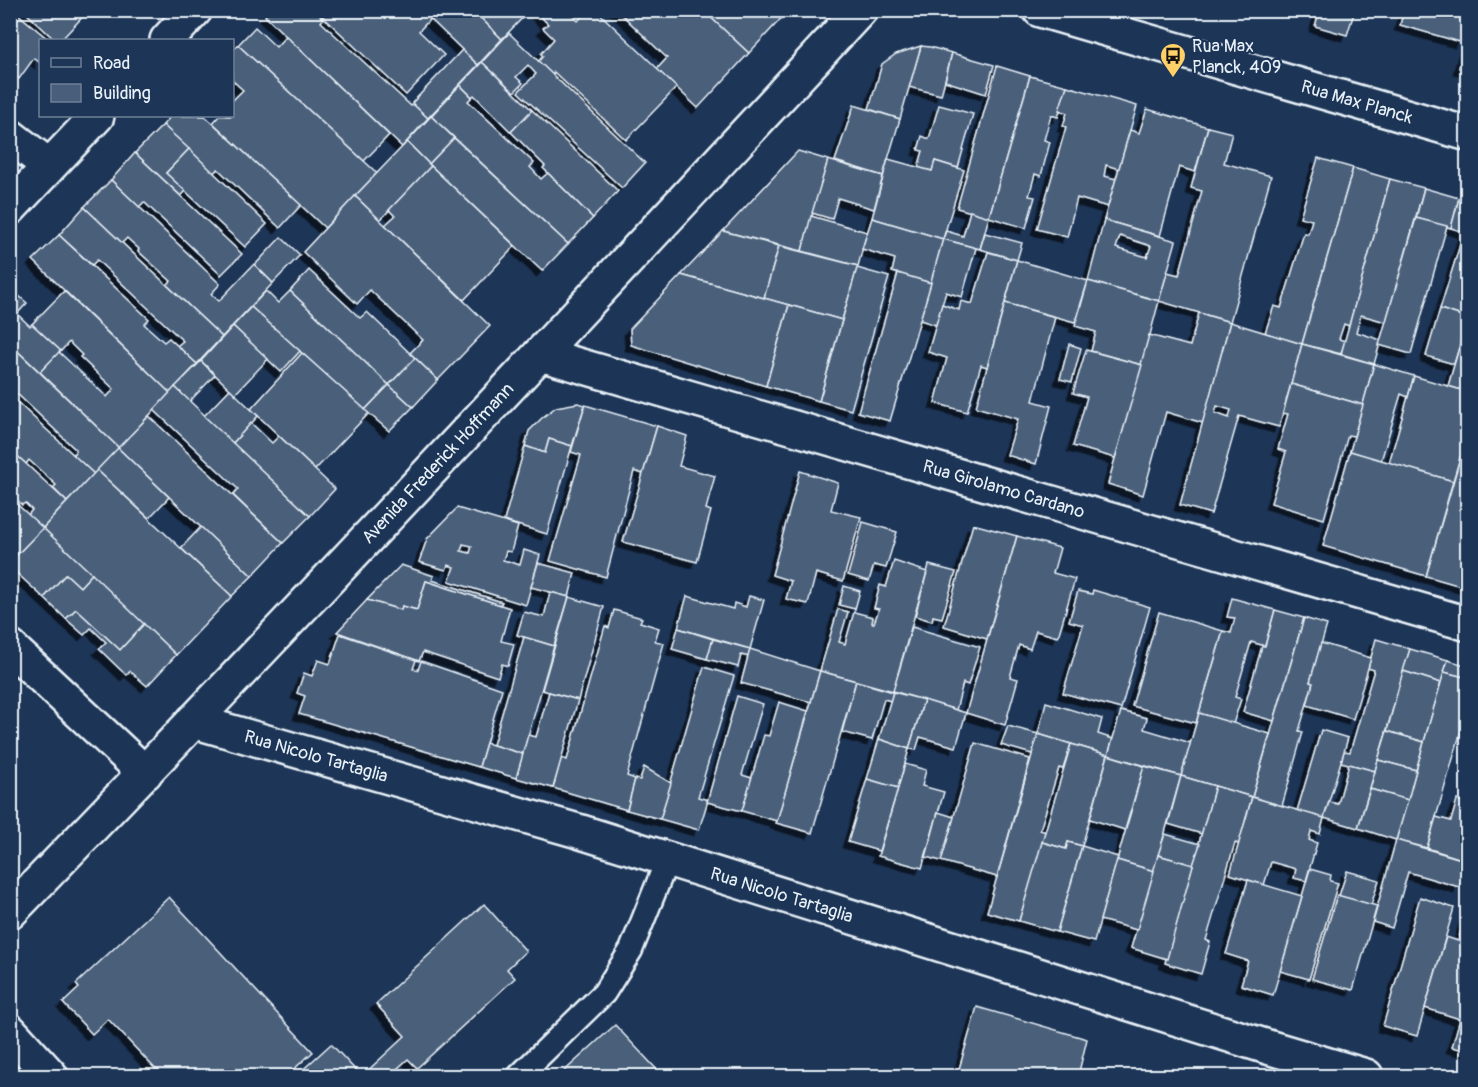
<svg xmlns="http://www.w3.org/2000/svg" width="1478" height="1087" font-family="Pangolin,sans-serif">
<style>
.building{fill:#495e7a;stroke:#e8f1f8;stroke-width:1.5;fill-rule:evenodd;filter:url(#shadow)}
.lines{fill:none;stroke-linecap:round;stroke-linejoin:round}
.lane-casing{stroke:#e8f1f8;stroke-width:27}
.street-casing{stroke:#e8f1f8;stroke-width:38}
.lane{stroke:#1d3557;stroke-width:22}
.street{stroke:#1d3557;stroke-width:33}
.labels{text-anchor:middle;dominant-baseline:central;stroke-width:4.5;stroke-linejoin:round;paint-order:stroke}
.poi-label{font-size:18px;fill:#e8f1f8;stroke:#1d3557;text-anchor:start}
.street-label{font-size:18px;fill:#e8f1f8;stroke:#1d3557}
</style>
<defs>
<filter id="shadow"><feDropShadow dx="-5.5" dy="5.5" stdDeviation="0" flood-color="#0009"/></filter>
</defs>
<rect width="100%" height="100%" fill="#1d3557"/>
<filter id="ink" filterUnits="userSpaceOnUse"><feTurbulence type="fractalNoise" baseFrequency=".0167" numOctaves="2"/><feDisplacementMap in="SourceGraphic" scale="12" xChannelSelector="R" yChannelSelector="G"/><feConvolveMatrix kernelMatrix="1 2 1 2 8 2 1 2 1" color-interpolation-filters="sRGB"/></filter>
<g filter="url(#ink)">
<g class="building">
<path d="M10 10H13L49 40H40V63L34 58 19 79 10 72Z"/>
<path d="M23 10H89L61 40H55Z"/>
<path d="M271 10H315L323 19 321 22 411 106 413 104 428 118 402 147 265 16Z"/>
<path d="M421 10H473L502 39 478 65Z"/>
<path d="M421 10 430 19 419 31 444 55 406 95 317 11Z"/>
<path d="M473 10H530L502 39Z"/>
<path d="M534 10H574L571 14 578 21 588 10H596L677 87 626 140 554 72 553 75 538 62 543 56 541 54 554 39 543 28 548 24Z"/>
<path d="M617 10H703L749 53 698 108 657 69 667 58Z"/>
<path d="M703 10H789L749 53Z"/>
<path d="M1320 10H1355L1347 35 1315 26Z"/>
<path d="M1404 10H1468V18L1460 42 1400 25Z"/>
<path d="M255 27 276 47 286 36 389 135 364 161 238 45Z"/>
<path d="M509 33 645 163 622 188 518 92 536 74 528 65 516 77 523 83 514 92 482 62Z"/>
<path d="M1467 41H1468V71L1459 68Z"/>
<path d="M238 45 377 173 325 228 213 123 219 116H232V101L243 90 232 80V51Z"/>
<path d="M921 46 930 47 952 53 941 95 909 87Z"/>
<path d="M921 46 900 119 869 109 882 64 896 54Z"/>
<path d="M462 50 478 65 428 118 412 103Z"/>
<path d="M952 53 994 65 986 94 945 81Z"/>
<path d="M482 62 532 110 511 132 474 95 472 97 460 85Z"/>
<path d="M997 66 1030 76 989 217 957 208Z"/>
<path d="M1030 76 1067 86 1058 117 1051 115 1044 140 1050 142 1041 176 1035 174 1029 196 1035 197 1026 228 989 217Z"/>
<path d="M460 85 472 97 468 101 534 163 530 167 541 179 548 173 593 218 568 244 431 116Z"/>
<path d="M1067 86 1137 106 1119 169 1106 165 1104 176 1116 179 1108 207 1077 198 1067 237 1037 229 1066 127 1063 126 1067 113 1059 110Z"/>
<path d="M854 105 900 119 883 176 835 161Z"/>
<path d="M939 105 973 114 958 168 935 161 932 171 918 168 923 151 918 150 922 136 929 139Z"/>
<path d="M1147 109 1208 127 1195 172 1179 167 1160 236 1104 220 1130 130 1139 133Z"/>
<path d="M532 110 618 191 593 218 543 168 545 166 511 132Z"/>
<path d="M171 116H205L301 205 280 228 218 169 213 173 163 125Z"/>
<path d="M431 116 454 138 429 164 407 142Z"/>
<path d="M163 125 189 149 166 173 186 191 181 196 135 153Z"/>
<path d="M1208 127 1232 133 1224 163 1271 176 1230 322 1159 301 1167 272 1179 275 1202 191 1191 188Z"/>
<path d="M454 138 568 244 542 271 429 164Z"/>
<path d="M407 142 431 166 380 220 355 196Z"/>
<path d="M189 149 267 224 245 247 166 173Z"/>
<path d="M798 151 828 160 802 251 723 231Z"/>
<path d="M135 153 242 254 221 275 144 202 139 207 111 180Z"/>
<path d="M1318 158 1353 168 1302 344 1265 333 1274 306 1281 308 1304 233 1308 234 1312 220 1300 217Z"/>
<path d="M888 159 932 171 935 161 964 170 943 239 872 218Z"/>
<path d="M828 160 883 176 874 209 838 198 832 219 812 213Z"/>
<path d="M431 166 515 246 464 300 385 225 395 216 389 210Z"/>
<path d="M1353 168 1390 179 1349 326 1344 324 1339 339 1345 341 1341 354 1302 344Z"/>
<path d="M1390 179 1424 188 1386 322 1361 315 1356 332 1381 340 1374 364 1341 354Z"/>
<path d="M111 180 220 284 211 294 219 301 254 264 273 283 222 337 167 285 171 281 138 251 139 249 127 238 122 243 84 207Z"/>
<path d="M1424 188 1459 198 1451 228 1416 218Z"/>
<path d="M355 196 490 326 438 380 410 353 423 340 370 290 357 304 303 252Z"/>
<path d="M1459 198 1468 200V318L1440 309 1464 232 1451 228Z"/>
<path d="M84 207 222 337 197 364 177 346 183 341 97 260 92 265 59 235Z"/>
<path d="M970 211 989 217 980 249 943 239 946 231 963 236Z"/>
<path d="M811 216 867 232 858 266 802 251Z"/>
<path d="M872 218 943 239 931 283 892 272 895 259 862 249Z"/>
<path d="M1416 218 1447 226 1411 354 1379 345Z"/>
<path d="M1104 220 1176 241 1159 301 1088 281ZM1120 236 1151 246 1147 257 1116 248Z"/>
<path d="M723 231 779 246 764 298 681 275Z"/>
<path d="M985 233 1022 243 1017 260 980 249Z"/>
<path d="M59 235 149 319 144 324 164 342 169 338 197 364 170 393 33 260Z"/>
<path d="M281 237 300 255 273 283 255 265Z"/>
<path d="M943 239 976 248 962 297 946 292 936 325 920 320Z"/>
<path d="M779 246 858 266 842 320 764 298Z"/>
<path d="M988 252 1017 260 987 367 981 365 967 412 935 403 947 358 928 352 942 304 959 310 961 301 972 304Z"/>
<path d="M1017 260 1088 281 1075 322 1005 303Z"/>
<path d="M857 268 889 277 851 410 819 401Z"/>
<path d="M309 270 360 318 367 312 415 358 389 385 290 291Z"/>
<path d="M898 273 931 283 890 421 858 412Z"/>
<path d="M681 275 789 305 766 386 631 345 630 329Z"/>
<path d="M1088 281 1159 301 1142 365 1091 351 1096 332 1075 326Z"/>
<path d="M10 288 27 303 17 314 30 326 32 324 61 351 40 372 10 344Z"/>
<path d="M64 291 170 393 119 448 40 372 59 352 107 397 114 389 80 357 82 355 69 342 61 351 32 324Z"/>
<path d="M266 291 278 303 290 291 389 385 365 410 251 307Z"/>
<path d="M1005 303 1055 317 1033 401 1051 406 1036 464 1007 455 1018 419 976 407Z"/>
<path d="M789 305 842 320 819 401 766 386Z"/>
<path d="M251 307 300 351 281 372 233 326Z"/>
<path d="M1440 309 1468 318 1454 364 1426 356Z"/>
<path d="M1199 313 1230 322 1203 423 1166 412 1143 495 1108 484 1149 335 1190 346Z"/>
<path d="M1468 319V344L1460 342Z"/>
<path d="M1230 322 1302 344 1279 427 1239 416 1211 514 1180 505ZM1217 406 1231 410 1229 418 1215 413Z"/>
<path d="M233 326 268 359 235 394 201 361Z"/>
<path d="M10 344 119 448 94 474 73 455 76 450 10 387Z"/>
<path d="M1069 344 1081 348 1072 382 1060 379Z"/>
<path d="M1302 344 1374 364 1363 405 1291 384Z"/>
<path d="M1459 348 1468 351V392L1448 386Z"/>
<path d="M1086 350 1142 365 1115 458 1073 446 1087 397 1073 393Z"/>
<path d="M302 353 369 413 315 470 251 409Z"/>
<path d="M415 358 438 380 413 407 389 385Z"/>
<path d="M201 361 215 375 189 402 175 387Z"/>
<path d="M1374 364 1414 376 1408 397 1401 394 1381 461 1350 451Z"/>
<path d="M1414 376 1468 392V431L1453 481 1389 463Z"/>
<path d="M1291 384 1363 405 1354 436 1348 435 1324 519 1271 503 1286 452 1278 449 1288 414 1283 413Z"/>
<path d="M389 385 413 407 389 431 365 410Z"/>
<path d="M175 387 310 516 283 543 233 495 238 489 154 410Z"/>
<path d="M230 389 258 416 233 443 204 416Z"/>
<path d="M16 401 94 474 67 502 53 488 56 485 29 460 26 464 10 449 12 443 10 405Z"/>
<path d="M578 403 585 405 572 446 549 439 545 453 525 446 529 431 543 417 556 407Z"/>
<path d="M585 405 657 426 643 474 634 471 606 577 550 561 581 455 571 452Z"/>
<path d="M149 416 283 543 252 576 118 448Z"/>
<path d="M251 423 272 443 279 436 335 489 310 516 233 443Z"/>
<path d="M657 426 687 436 679 466 715 476 706 509 711 511 697 562 623 542Z"/>
<path d="M549 439 572 446 547 534 504 521 525 446 545 453Z"/>
<path d="M1464 445 1468 446V588L1426 576Z"/>
<path d="M118 448 169 497 149 518 97 470Z"/>
<path d="M10 449 67 502 43 528 28 515 32 510 25 503 22 505 10 494Z"/>
<path d="M1350 451 1453 481 1426 576 1323 546Z"/>
<path d="M97 470 232 596 176 655 43 528Z"/>
<path d="M800 471 838 483 831 510 861 517 843 581 816 573 808 604 786 599 791 581 772 575Z"/>
<path d="M10 498 43 528 10 562Z"/>
<path d="M457 508 518 526 511 552 506 551 503 560 520 565 524 550 540 555 526 605 449 581 454 567 448 565 446 570 419 562 427 539ZM463 544 472 546 470 553 461 551Z"/>
<path d="M863 522 897 532 886 568 874 565 869 581 848 575Z"/>
<path d="M973 524 1017 536 987 639 944 626Z"/>
<path d="M201 527 252 576 232 596 181 548Z"/>
<path d="M43 528 92 574 80 587 66 574 44 598 10 567V562Z"/>
<path d="M1017 536 1060 548 1053 573 1075 579 1058 637 1036 631 1030 649 1019 645 1010 677 1018 679 1005 725 966 713Z"/>
<path d="M894 561 927 572 893 691 820 671 838 609 848 612 839 642 845 644 854 612 873 617 872 623H874L879 609 874 608 880 585 886 587Z"/>
<path d="M538 563 575 573 569 597 531 587Z"/>
<path d="M401 565 434 576 432 580 502 602 500 605 426 581 417 610 402 606 401 610 367 600Z"/>
<path d="M929 565 956 572 942 618 933 616 932 621 915 616Z"/>
<path d="M66 574 80 587 92 574 144 624 120 650 76 609 66 619 44 598Z"/>
<path d="M426 581 510 608 501 641 514 644 508 666 502 664 498 677 423 652 419 661 337 632 367 600 401 610 402 606 417 610Z"/>
<path d="M844 586 860 591 855 609 839 605Z"/>
<path d="M1093 590 1150 607 1121 709 1063 693 1083 625 1069 621 1078 591 1092 594Z"/>
<path d="M550 592 569 597 554 646 517 635 524 612 544 617Z"/>
<path d="M687 596 733 609 734 603 746 607 749 596 764 600 750 649 678 628Z"/>
<path d="M569 597 604 607 578 700 542 690Z"/>
<path d="M1232 598 1275 610 1265 646 1251 642 1235 697 1241 699 1233 724 1199 713 1223 631 1231 633 1235 618 1227 617Z"/>
<path d="M76 609 120 650 144 624 176 655 147 686 130 671 126 675 99 649 106 642 91 628 84 635 66 619Z"/>
<path d="M614 610 642 618 640 622 659 628 655 641 664 643 627 776 635 779 627 810 553 788 561 758 567 760 605 626 609 628Z"/>
<path d="M1275 610 1304 618 1274 721 1243 712 1262 646H1265Z"/>
<path d="M1159 612 1223 631 1196 723 1132 706Z"/>
<path d="M1304 618 1327 625 1310 682 1313 683 1299 731 1303 732 1282 806 1252 797Z"/>
<path d="M912 627 980 647 968 685 963 683 956 710 893 691Z"/>
<path d="M678 628 713 639 707 659 672 649Z"/>
<path d="M340 634 416 660 413 669 418 670 421 661 502 689 479 767 299 714 305 696 297 693 304 673 312 676 318 660 330 664Z"/>
<path d="M524 637 554 646 523 754 493 745Z"/>
<path d="M713 639 750 649 749 657 741 655 738 667 707 659Z"/>
<path d="M1376 639 1410 649 1375 771 1341 762 1344 751 1350 752 1374 670 1368 668Z"/>
<path d="M1321 643 1371 658 1353 719 1307 705 1313 683 1310 682Z"/>
<path d="M750 649 820 671 811 702 741 683Z"/>
<path d="M1410 649 1448 660 1441 683 1403 671Z"/>
<path d="M1448 660 1468 666V678L1444 672Z"/>
<path d="M704 667 734 676 698 797 708 800 699 830 660 819Z"/>
<path d="M820 671 856 681 812 833 776 823Z"/>
<path d="M1403 671 1441 683 1424 742 1387 731Z"/>
<path d="M1444 672 1468 678V707L1427 848 1396 840Z"/>
<path d="M856 681 893 692 891 701 884 699 872 740 842 732Z"/>
<path d="M549 692 578 700 553 788 516 778 528 735 536 737Z"/>
<path d="M893 692 924 700 909 749 879 739Z"/>
<path d="M737 696 763 704 742 775 752 778 742 811 707 802Z"/>
<path d="M924 700 966 713 956 747 920 737 916 750 909 749Z"/>
<path d="M779 702 808 711 777 821 742 811 764 735 769 736Z"/>
<path d="M1046 702 1102 719 1098 734 1113 739 1108 755 1038 734Z"/>
<path d="M1121 711 1147 718 1144 729 1191 743 1181 776 1108 755Z"/>
<path d="M1199 713 1270 734 1252 797 1181 776Z"/>
<path d="M1008 726 1038 734 1032 754 1001 745Z"/>
<path d="M1321 730 1348 738 1324 818 1297 811Z"/>
<path d="M1387 731 1424 742 1416 770 1378 760Z"/>
<path d="M1038 734 1071 744 1063 769 1059 768 1040 830 1046 832 1019 921 987 912Z"/>
<path d="M879 739 909 749 898 788 867 779Z"/>
<path d="M486 743 523 754 516 778 479 767Z"/>
<path d="M975 743 1030 759 997 877 941 861Z"/>
<path d="M1071 744 1108 755 1082 846 1068 842 1066 849 1042 842Z"/>
<path d="M1108 755 1144 766 1125 830 1090 819Z"/>
<path d="M1378 760 1416 770 1408 800 1370 789Z"/>
<path d="M905 764 926 770 922 786 944 792 922 868 878 856Z"/>
<path d="M1349 764 1375 771 1358 828 1324 818 1329 802 1338 804Z"/>
<path d="M1144 766 1181 776 1154 871 1117 860Z"/>
<path d="M644 767 671 783 660 819 627 810 635 779 640 780Z"/>
<path d="M1181 776 1215 786 1202 834 1168 824Z"/>
<path d="M867 779 898 788 879 851 848 842Z"/>
<path d="M1215 786 1252 797 1239 844 1235 843 1206 940 1210 942 1201 974 1165 963Z"/>
<path d="M1370 789 1408 800 1396 840 1358 828Z"/>
<path d="M1252 797 1324 818 1320 834 1311 831 1309 840 1317 843 1306 881 1294 878 1296 869 1271 862 1264 885 1230 874Z"/>
<path d="M1457 800 1468 803V861L1427 848 1436 817 1451 821Z"/>
<path d="M938 812 954 817 941 861 926 857Z"/>
<path d="M1165 834 1200 844 1193 865 1158 855Z"/>
<path d="M1396 840 1468 861 1459 887 1408 872 1392 928 1373 922Z"/>
<path d="M1042 842 1066 849 1068 842 1082 846 1057 932 1019 921Z"/>
<path d="M1082 846 1118 857 1094 942 1057 932Z"/>
<path d="M1158 855 1193 865 1167 959 1131 948Z"/>
<path d="M1117 860 1154 871 1137 930 1100 920Z"/>
<path d="M1310 869 1331 875 1330 881 1338 883 1309 979 1280 971Z"/>
<path d="M1347 871 1379 880 1371 905 1339 896Z"/>
<path d="M1248 880 1302 896 1273 995 1241 985 1248 961 1226 954Z"/>
<path d="M1337 895 1377 906 1353 990 1312 979Z"/>
<path d="M169 897 313 1052 286 1076H162L108 1019 92 1034 63 1003 79 988 76 984Z"/>
<path d="M1420 897 1454 908 1417 1036 1383 1026Z"/>
<path d="M484 904 526 951 507 969 515 978 417 1068 408 1059 389 1076H362L405 1036 376 1004Z"/>
<path d="M1466 914 1468 915V1051L1452 1047 1460 1019 1425 1008 1446 937 1458 941Z"/>
<path d="M977 1007 1087 1039 1078 1076H957Z"/>
<path d="M615 1025 663 1076H559Z"/>
<path d="M331 1044 361 1076H296Z"/>
</g>
<g class="lines">
<defs>
<path id="lane" d="M519 1076 604 993 631 950 668 858"/>
<g id="street">
<path id="s1" d="M1040 10 1468 134"/>
<path d="M167 40 195 10"/>
<path d="M10 136 49 166"/>
<path d="M10 208 97 116"/>
<path id="s2" d="M540 354 1468 624"/>
<path d="M10 647 145 773"/>
<path id="s3" d="M193 721 578 831 1271 1048 1366 1076"/>
<path id="s4" d="M10 912C298 615 579 313 860 10"/>
<path d="M10 1031 51 1076"/>
</g>
</defs>
<use href="#lane" class="lane-casing"/>
<use href="#street" class="street-casing"/>
<use href="#lane" class="lane"/>
<use href="#street" class="street"/>
</g>
</g>
<defs>
<symbol id="bus-pin" viewBox="-11 -11 22 30"><path d="M0 17L-7.5 6A9.5 9.5 0 1 1 7.5 6Z" fill="#ffd166" stroke="#1d3557"/><path d="M-5-6H5V4H4V6H2V4H-2V6H-4V4H-5ZM-3.5-4V0h7V-4ZM-3.5 1.2v1.5H-2V1.2ZM2 1.2v1.5H3.5V1.2Z" fill="#111"/></symbol>
</defs>
<g fill-rule="evenodd">
<use href="#bus-pin" x="1158" y="41" width="30" height="40"/>
</g>
<g class="labels">
<g class="poi-label">
<text x="1192" y="46">Rua Max<tspan x="1192" dy="21">Planck, 409</tspan></text>
</g>
<g class="street-label">
<text stroke="none"><textPath href="#s1" startOffset="330">Rua Max Planck</textPath></text>
<text stroke="none"><textPath href="#s4" startOffset="620">Avenida Frederick Hoffmann</textPath></text>
<text stroke="none"><textPath href="#s2" startOffset="483">Rua Girolamo Cardano</textPath></text>
<text stroke="none"><textPath href="#s3" startOffset="128">Rua Nicolo Tartaglia</textPath></text>
<text stroke="none"><textPath href="#s3" startOffset="614">Rua Nicolo Tartaglia</textPath></text>
</g>
</g>
<rect width="1478" height="1087" fill="none" stroke="#1d3557" stroke-width="36"/>
<rect x="18" y="18" width="1442" height="1051" fill="none" stroke="#e8f1f8" stroke-width="2" filter="url(#ink)"/>
<rect x="39" y="39" width="195" height="78" fill="#1d3557" stroke="#6e8097" stroke-width="1.5"/>
<rect x="51" y="58" width="30" height="9" fill="#1d3557" stroke="#6e8097" stroke-width="1.5"/>
<text x="93" y="69" font-size="18" fill="#e8f1f8">Road</text>
<rect x="51" y="84" width="30" height="18" fill="#495e7a" stroke="#6e8097" stroke-width="1.5"/>
<text x="93" y="99" font-size="18" fill="#e8f1f8">Building</text>
</svg>
